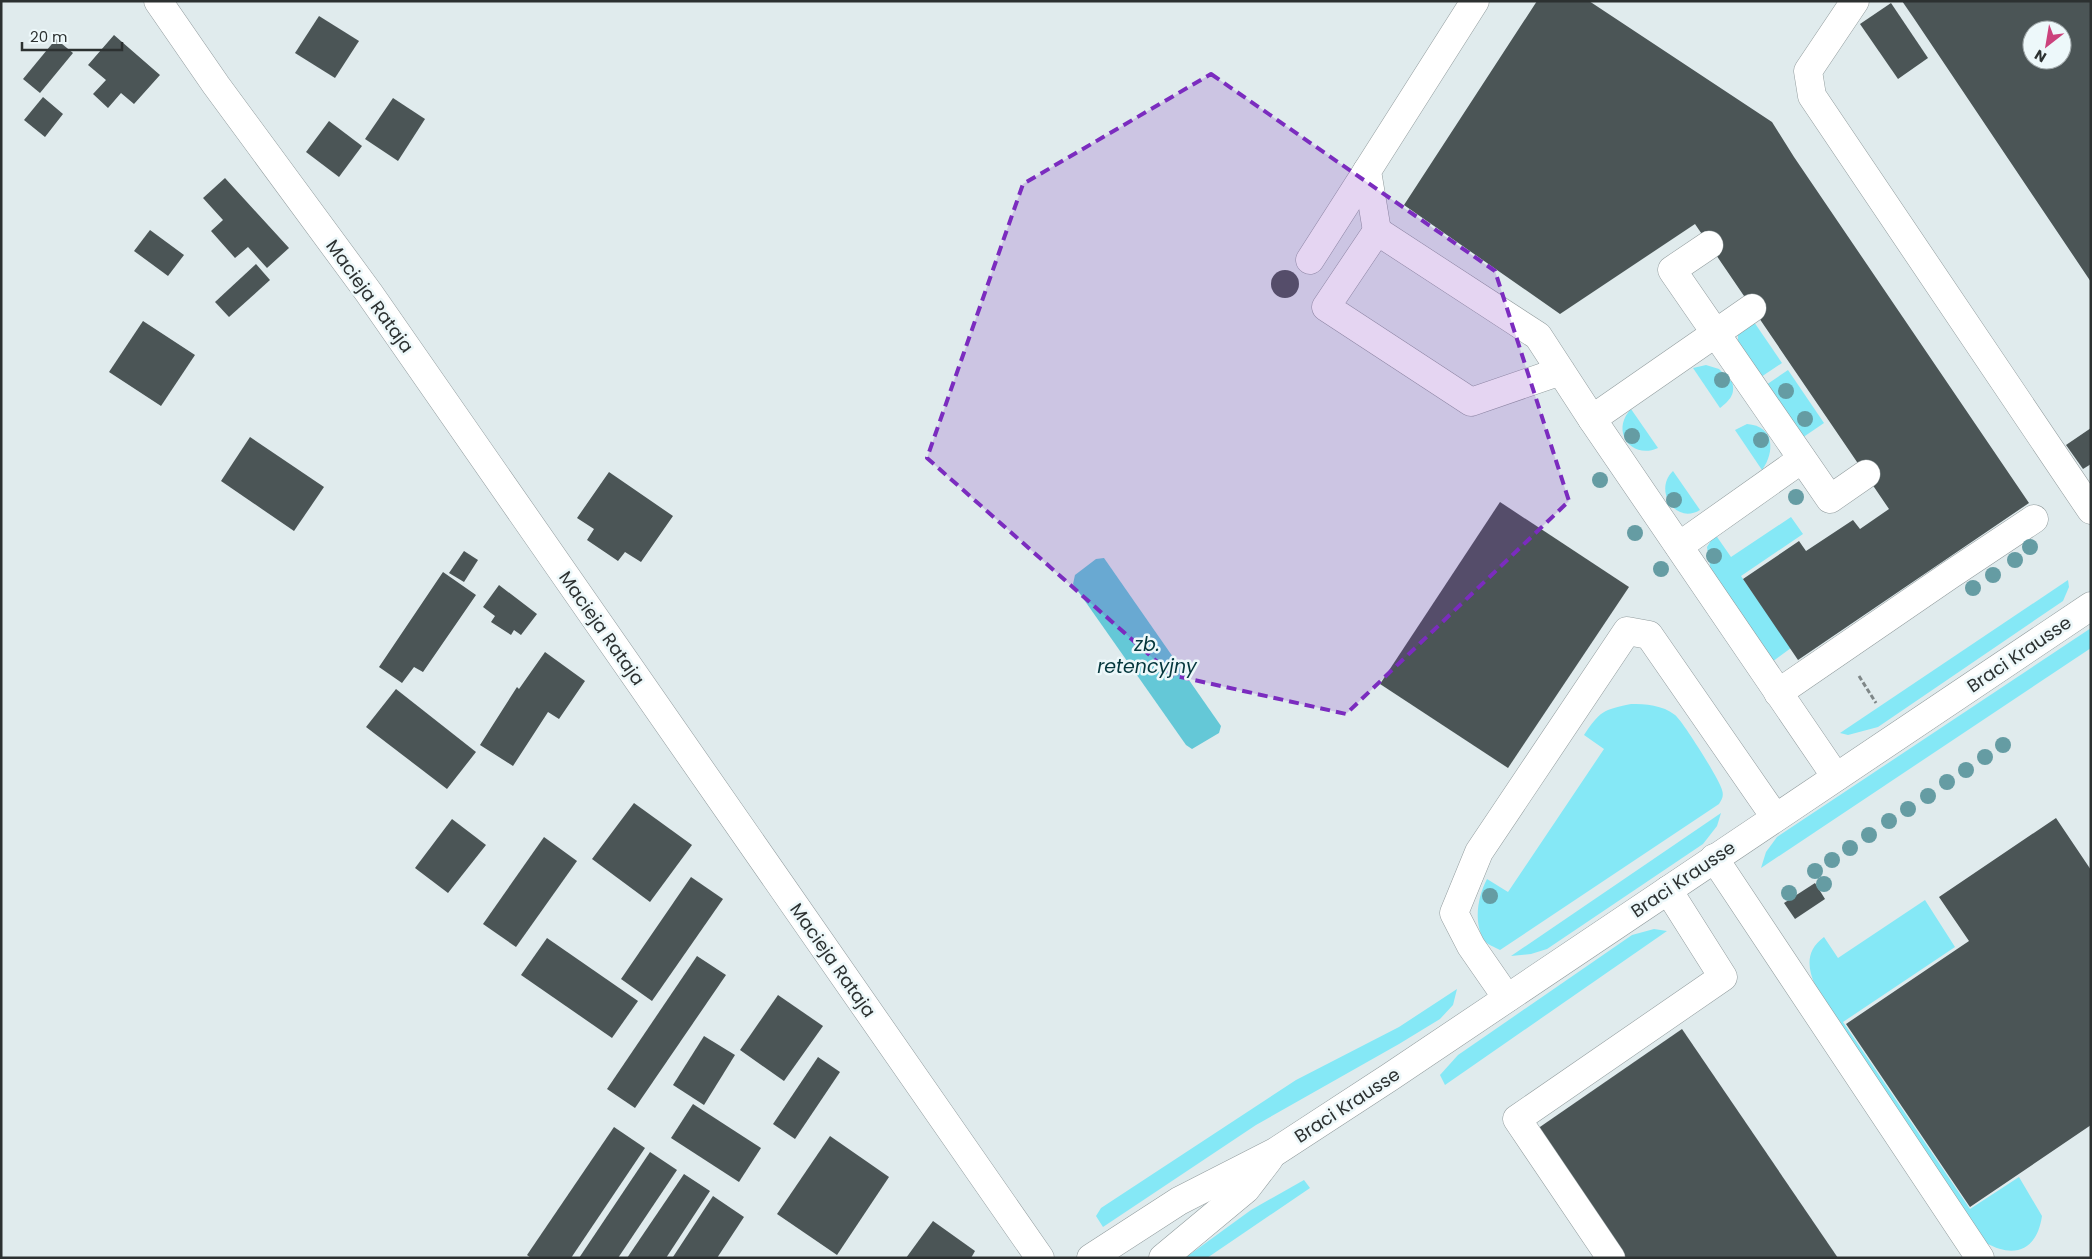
<svg xmlns="http://www.w3.org/2000/svg" width="2092" height="1259" font-family="Poppins,sans-serif">
<style>
.green{fill:#85e8f6}
.water{fill:#64c8d7}
.building{fill:#4b5556;fill-rule:evenodd}
.lines{fill:none;stroke-linecap:round;stroke-linejoin:round}
.minor-casing{stroke:#929c9e;stroke-width:29}
.path{stroke:#7f8788;stroke-width:3;stroke-dasharray:5 2.5;stroke-linecap:butt}
.minor{stroke:#fff;stroke-width:28}
.tree{fill:#659ca3}
.marked{fill:#7b2cbf;fill-opacity:0.2;stroke:#7b2cbf;stroke-width:4;stroke-dasharray:10 6;stroke-linejoin:round}
.labels{text-anchor:middle;dominant-baseline:central;stroke-width:5;stroke-linejoin:round;paint-order:stroke}
.street-label{font-size:18px;fill:#2c3131;stroke:#edf8fa}
.water-label{font-size:19px;font-style:italic;fill:#05373d;stroke:#edf8fa}
</style>
<rect width="100%" height="100%" fill="#e0ebed"/>
<g class="green">
<path d="M1754 322 1782 363 1761 377 1738 343V334Z"/>
<path d="M1706 365 1719 369 1732 382C1736 394 1729 401 1720 408L1693 368Z"/>
<path d="M1788 370 1824 423 1802 438 1766 385Z"/>
<path d="M1631 409 1658 448C1631 460 1610 431 1631 409Z"/>
<path d="M1747 424C1775 426 1775 452 1762 470L1735 430Z"/>
<path d="M1673 471 1700 510C1675 525 1653 490 1673 471Z"/>
<path d="M1791 517 1803 534 1741 576 1791 648 1772 662 1711 572 1707 547 1715 534 1731 557Z"/>
<path d="M2068 580 2069 587 2063 601 1878 727 1848 735 1840 733Z"/>
<path d="M2091 628V648L1761 868 1766 852 1777 837Z"/>
<path d="M1631 704C1645 704 1663 705 1675 715 1682 720 1721 782 1722 790 1724 796 1722 799 1719 804L1500 950C1495 947 1487 945 1484 940 1473 922 1478 896 1487 879L1508 892 1604 749 1584 735C1600 711 1603 710 1631 704Z"/>
<path d="M1721 813 1717 826 1703 844 1547 949 1531 954 1511 956Z"/>
<path d="M1925 900 1955 947 1843 1022 1970 1209 2019 1177 2042 1216C2037 1250 2015 1259 1986 1243L1815 985C1807 967 1806 950 1824 937L1838 958Z"/>
<path d="M1654 929 1667 931 1445 1085 1440 1075 1458 1055 1632 935Z"/>
<path d="M1457 989 1453 1005 1440 1019 1399 1044 1256 1125 1103 1227 1096 1216 1101 1208 1296 1080 1399 1027Z"/>
<path d="M1304 1180 1310 1188 1207 1258H1185L1251 1210Z"/>
</g>
<path class="water" d="M1104 558 1221 726 1219 733 1192 749 1186 745 1073 584 1075 575 1096 559Z"/>
<g class="building">
<path d="M1537 1H1589L1772 122 1794 157 2029 503 1798 660 1743 579 1799 541 1806 551 1853 520 1860 529 1889 509 1695 224 1560 314 1404 205Z"/>
<path d="M1902 1H2091V282L1913 17ZM2032 30H2062V60H2032Z"/>
<path d="M1891 3 1928 58 1898 79 1860 24Z"/>
<path d="M319 16 359 41 335 78 295 53Z"/>
<path d="M114 35 160 75 134 104 121 93 108 108 93 94 106 80 88 65Z"/>
<path d="M56 39 73 53 40 93 23 79Z"/>
<path d="M43 97 63 114 45 137 24 120Z"/>
<path d="M393 98 425 119 398 161 365 139Z"/>
<path d="M329 121 362 146 339 177 306 152Z"/>
<path d="M225 178 289 248 267 268 248 247 235 258 211 231 223 220 203 198Z"/>
<path d="M150 230 184 255 168 276 134 251Z"/>
<path d="M256 264 270 280 229 317 215 302Z"/>
<circle cx="1285" cy="284" r="14"/>
<path d="M143 321 195 355 161 406 109 372Z"/>
<path d="M2091 428V464L2083 469 2066 445Z"/>
<path d="M250 437 324 487 294 531 221 481Z"/>
<path d="M609 472 673 516 641 562 625 552 618 561 587 540 594 529 577 518Z"/>
<path d="M1500 502 1629 587 1508 768 1380 684Z"/>
<path d="M464 551 478 560 464 582 449 573Z"/>
<path d="M443 572 476 595 423 672 414 667 402 683 379 667Z"/>
<path d="M499 585 537 614 521 635 514 630 511 635 491 622 495 616 483 607Z"/>
<path d="M545 652 585 681 559 719 548 712 513 766 480 745 517 687 519 689Z"/>
<path d="M396 689 476 752 447 789 366 727Z"/>
<path d="M634 803 692 845 650 902 592 859Z"/>
<path d="M2056 818 2091 870V1125L1970 1207 1846 1024 1969 941 1939 897Z"/>
<path d="M452 819 486 845 448 893 415 868Z"/>
<path d="M544 837 577 861 516 947 483 924Z"/>
<path d="M691 877 723 899 652 1001 621 979Z"/>
<path d="M1815 883 1825 899 1795 919 1784 903Z"/>
<path d="M547 938 638 1001 612 1038 521 975Z"/>
<path d="M697 956 726 975 635 1108 607 1089Z"/>
<path d="M778 995 823 1026 784 1081 740 1050Z"/>
<path d="M1682 1029 1838 1258H1626L1537 1129Z"/>
<path d="M704 1036 735 1055 704 1105 673 1085Z"/>
<path d="M818 1057 840 1072 795 1139 773 1124Z"/>
<path d="M693 1104 761 1148 739 1182 671 1138Z"/>
<path d="M614 1127 645 1148 571 1258H531L527 1255Z"/>
<path d="M830 1136 889 1177 837 1255 777 1214Z"/>
<path d="M650 1152 677 1170 618 1258H579Z"/>
<path d="M684 1174 710 1191 666 1258H627Z"/>
<path d="M713 1196 744 1217 717 1258H675L673 1257Z"/>
<path d="M933 1221 975 1251 971 1258H906Z"/>
</g>
<g class="lines">
<defs>
<g id="minor">
<path d="M158 1 216 85 369 293 1040 1258"/>
<path d="M1855 1 1808 71 1812 96 2091 510"/>
<path d="M1377 231 1367 171 1475 1"/>
<path d="M1709 245 1672 270 1830 499 1866 474"/>
<path d="M1310 260 1367 171"/>
<path d="M1752 308 1592 419 1836 777"/>
<path d="M1561 371 1471 402 1326 307 1377 231 1538 336 1592 419"/>
<path d="M1679 546 1802 459"/>
<path d="M1778 693 1950 575 2034 519"/>
<path d="M1714 858 1980 1258"/>
<path d="M1507 998 1471 946 1454 913 1479 852 1627 631 1649 635 1775 817"/>
<path d="M1091 1258 1179 1201 1275 1152 1390 1077 2091 606"/>
<path d="M1163 1258 1246 1189 1269 1159"/>
<path d="M1611 1258 1517 1119 1723 977 1668 890"/>
</g>
</defs>
<use href="#minor" class="minor-casing"/>
<path class="path" d="M1859 676 1876 703"/>
<use href="#minor" class="minor"/>
</g>
<g class="tree">
<circle cx="1722" cy="380" r="8"/>
<circle cx="1786" cy="391" r="8"/>
<circle cx="1805" cy="419" r="8"/>
<circle cx="1632" cy="436" r="8"/>
<circle cx="1761" cy="440" r="8"/>
<circle cx="1600" cy="480" r="8"/>
<circle cx="1796" cy="497" r="8"/>
<circle cx="1674" cy="500" r="8"/>
<circle cx="1635" cy="533" r="8"/>
<circle cx="2030" cy="547" r="8"/>
<circle cx="1714" cy="556" r="8"/>
<circle cx="2015" cy="560" r="8"/>
<circle cx="1661" cy="569" r="8"/>
<circle cx="1993" cy="575" r="8"/>
<circle cx="1973" cy="588" r="8"/>
<circle cx="2003" cy="745" r="8"/>
<circle cx="1985" cy="757" r="8"/>
<circle cx="1966" cy="770" r="8"/>
<circle cx="1947" cy="782" r="8"/>
<circle cx="1928" cy="796" r="8"/>
<circle cx="1908" cy="809" r="8"/>
<circle cx="1889" cy="821" r="8"/>
<circle cx="1869" cy="835" r="8"/>
<circle cx="1850" cy="848" r="8"/>
<circle cx="1832" cy="860" r="8"/>
<circle cx="1815" cy="871" r="8"/>
<circle cx="1824" cy="884" r="8"/>
<circle cx="1789" cy="893" r="8"/>
<circle cx="1490" cy="896" r="8"/>
</g>
<path class="marked" d="M1211 74 1495 271 1569 501 1346 714 1172 675 927 458 1023 184Z"/>
<g class="labels">
<g class="street-label">
<text transform="translate(370 296) rotate(54)">Macieja Rataja</text>
<text transform="translate(602 628) rotate(55)">Macieja Rataja</text>
<text transform="translate(2019 654) rotate(-34)">Braci Krausse</text>
<text transform="translate(1683 879) rotate(-34)">Braci Krausse</text>
<text transform="translate(833 960) rotate(55)">Macieja Rataja</text>
<text transform="translate(1347 1105) rotate(-33)">Braci Krausse</text>
</g>
<g class="water-label">
<text x="1147" y="644">zb.<tspan x="1147" dy="22">retencyjny</tspan></text>
</g>
</g>
<rect width="2092" height="1259" fill="none" stroke="#2c3131" stroke-width="5"/>
<g transform="translate(2047 45) rotate(211)"><circle r="24" fill="#edf8fa" stroke="#a0a8aa"/>
<path d="M0-4L9 19L0 12L-9 19Z" fill="#cb427c"/>
<text y="-8" font-size="14" font-weight="bold" text-anchor="middle" fill="#2c3131">N</text>
</g>
<path d="M22 42v8h100v-8" fill="none" stroke="#2c3131" stroke-width="2.5"/>
<text x="30" y="42" font-size="15" fill="#2c3131" stroke="#edf8fa" stroke-width="4" paint-order="stroke">20 m</text>
</svg>
